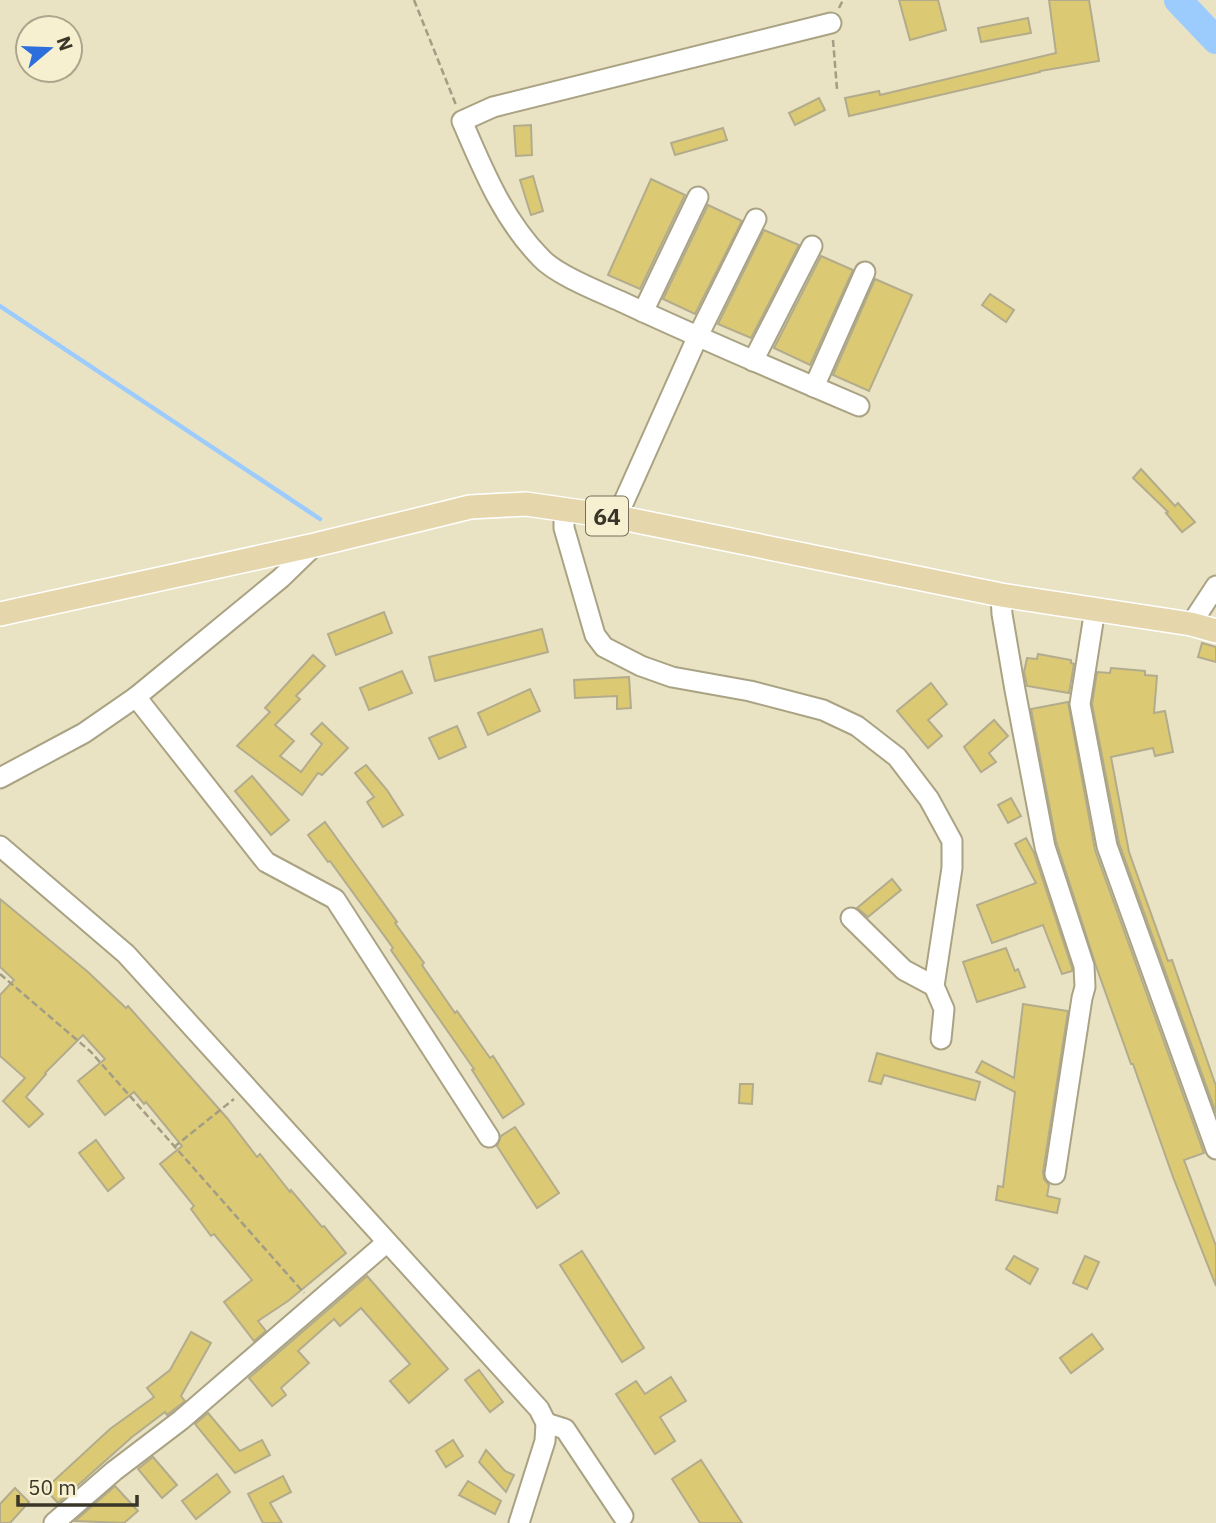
<svg xmlns="http://www.w3.org/2000/svg" width="1216" height="1523" font-family="'IBM Plex Sans',sans-serif">
<style>
.lines{fill:none;stroke-linecap:round;stroke-linejoin:round}
.stream{stroke:#9ccbfe;stroke-width:4.5}
.river{stroke:#9ccbfe;stroke-width:28}
.building{fill:#dcc973;stroke:#b2ac8d;stroke-width:2}
.minor-casing{stroke:#a9a384;stroke-width:23}
.major-casing{stroke:#fff;stroke-width:26}
.path{stroke:#a29d85;stroke-width:2.5;stroke-dasharray:7 3.5;stroke-linecap:butt}
.minor{stroke:#fff;stroke-width:19}
.major{stroke:#e6d6ac;stroke-width:23}
.labels{text-anchor:middle;dominant-baseline:central;stroke-width:7;stroke-linejoin:round;paint-order:stroke}
.shield{fill:#f7f0d0;stroke:#726e5b;stroke-width:2}
.shield-label{font-size:23px;font-weight:bold;fill:#393629}
</style>
<rect width="100%" height="100%" fill="#eae3c3"/>
<g class="lines">
<path class="stream" d="M0 306 320 519"/>
<path class="river" d="M1178 0 1216 40"/>
</g>
<g class="building">
<path d="M899 0H938L946 30 910 40Z"/>
<path d="M1049 0H1089L1099 61 1040 71V72L849 116 845 98 879 91 880 95 1056 53Z"/>
<path d="M1028 18 1031 33 981 42 978 28Z"/>
<path d="M819 98 825 110 795 125 789 113Z"/>
<path d="M531 125 532 155 516 156 514 126Z"/>
<path d="M723 128 727 140 675 155 671 143Z"/>
<path d="M533 176 543 211 531 215 520 180Z"/>
<path d="M651 179 685 195 640 289 608 275Z"/>
<path d="M708 205 742 221 695 314 663 299Z"/>
<path d="M764 230 799 245 751 338 718 324Z"/>
<path d="M821 256 853 270 810 365 774 348Z"/>
<path d="M875 279 912 295 869 391 833 375Z"/>
<path d="M990 294 1014 310 1006 322 982 305Z"/>
<path d="M1141 469 1175 506 1178 503 1195 522 1182 532 1166 513 1168 512 1133 478Z"/>
<path d="M384 612 392 633 336 655 328 634Z"/>
<path d="M542 629 548 652 435 681 429 657Z"/>
<path d="M1202 643 1216 647V662L1198 657Z"/>
<path d="M1038 654 1071 660V663L1074 664 1069 693 1027 686 1024 672 1027 658 1037 659Z"/>
<path d="M313 655 325 666 296 696 300 699 275 725 294 741 280 756 301 772 322 744 311 734 322 723 348 748 322 775 318 773 302 795 237 746 270 712 265 708Z"/>
<path d="M1111 668 1145 671V675L1157 676 1154 713 1165 711 1173 752 1155 756 1153 748 1111 757 1129 852 1168 961 1172 960 1216 1086V1113L1119 843 1092 704 1097 672 1110 673Z"/>
<path d="M402 671 412 693 369 710 360 688Z"/>
<path d="M629 677 631 708 617 709V696L575 698 574 680Z"/>
<path d="M931 683 947 704 928 720 942 736 928 748 897 711Z"/>
<path d="M530 689 540 711 488 735 478 713Z"/>
<path d="M1068 702 1095 850 1204 1153 1184 1160 1216 1246V1286L1173 1177 1133 1064H1131L1096 966 1056 841 1031 709Z"/>
<path d="M994 720 1008 736 989 753 996 762 981 772 964 747Z"/>
<path d="M457 726 466 747 439 759 429 738Z"/>
<path d="M366 765 387 790 403 815 383 827 367 802 374 797 355 773Z"/>
<path d="M252 776 289 820 271 835 235 791Z"/>
<path d="M1011 798 1021 816 1008 823 998 805Z"/>
<path d="M325 822 397 922 395 923 424 963 422 965 455 1013 457 1011 490 1058 493 1056 524 1104 503 1118 472 1070 474 1069 391 950 393 948 330 861 328 862 308 835Z"/>
<path d="M1026 838 1034 853 1072 968V971L1062 974 1043 925 992 943 977 905 1036 883 1015 844Z"/>
<path d="M892 879 901 890 868 917 857 908Z"/>
<path d="M0 899 88 972 126 1008 128 1006 227 1118 257 1157 260 1154 290 1192 291 1190 322 1227 324 1226 346 1253 288 1301 258 1321 266 1331 254 1341 224 1302 252 1280 214 1234 211 1236 191 1209 194 1206 160 1164 182 1146 146 1102 144 1104 134 1092 105 1115 78 1081 105 1059 83 1035 45 1073 46 1074 26 1097 43 1114 29 1127 3 1101 25 1078 0 1056V995L14 980 0 967Z"/>
<path d="M1006 948 1015 971 1018 969 1025 987 977 1002 963 962Z"/>
<path d="M1023 1004 1068 1011 1043 1172 1044 1179 1049 1185 1047 1196 1060 1199 1057 1213 996 1200 998 1186 1003 1187 1015 1092 976 1072 982 1061 1014 1078Z"/>
<path d="M877 1053 980 1082 975 1100 884 1075 881 1084 869 1081Z"/>
<path d="M740 1084H753L752 1104 739 1103Z"/>
<path d="M515 1127 559 1193 537 1208 497 1146 501 1136Z"/>
<path d="M96 1140 124 1178 108 1191 79 1153Z"/>
<path d="M582 1251 644 1348 622 1362 560 1265Z"/>
<path d="M1014 1256 1038 1269 1030 1284 1006 1269Z"/>
<path d="M1085 1256 1099 1262 1087 1289 1073 1283Z"/>
<path d="M367 1276 448 1369 409 1403 390 1381 410 1364 361 1308 340 1326 334 1319 298 1351 309 1363 281 1388 286 1395 272 1406 249 1378Z"/>
<path d="M191 1332 211 1343 181 1396 185 1401 167 1415 165 1412 132 1437 58 1503 45 1489 110 1429 154 1397 147 1388 170 1370Z"/>
<path d="M1092 1334 1103 1349 1071 1373 1060 1358Z"/>
<path d="M479 1370 503 1402 490 1412 465 1380Z"/>
<path d="M671 1377 686 1401 660 1417 675 1441 655 1454 616 1394 636 1381 645 1394Z"/>
<path d="M208 1413 240 1451 262 1440 270 1455 235 1473 195 1424Z"/>
<path d="M453 1440 463 1456 446 1467 436 1451Z"/>
<path d="M486 1450 505 1471 514 1475 506 1492 479 1462Z"/>
<path d="M153 1457 177 1485 162 1498 138 1469Z"/>
<path d="M701 1460 742 1523H700L672 1479Z"/>
<path d="M217 1474 230 1492 196 1519 182 1501Z"/>
<path d="M283 1476 291 1492 270 1503 282 1523H263L248 1494Z"/>
<path d="M468 1481 501 1501 495 1514 459 1495Z"/>
<path d="M115 1486 138 1511 124 1523 75 1521Z"/>
<path d="M15 1488 29 1502 10 1523H0V1504Z"/>
</g>
<g class="lines">
<defs>
<g id="minor">
<path d="M831 23 493 107 462 121C483 170 503 219 541 258 557 275 598 291 620 301 699 338 779 372 859 406"/>
<path d="M643 312 698 197"/>
<path d="M753 361 812 246"/>
<path d="M814 387 865 272"/>
<path d="M564 509V528L595 635 604 647 641 666 672 677 750 691 823 710 857 726 897 757 929 799 952 841V868L934 986 944 1009 941 1039"/>
<path d="M617 517 697 338 756 219"/>
<path d="M1001 595 1002 614 1015 690 1045 847 1084 966 1085 987 1082 998 1055 1174"/>
<path d="M1095 609 1080 704 1107 846 1216 1149"/>
<path d="M1191 624 1216 586"/>
<path d="M136 697 266 862 335 899 489 1137"/>
<path d="M0 778 84 733 136 697 281 578 315 545"/>
<path d="M0 846 126 954 539 1409 546 1423 545 1441 519 1523"/>
<path d="M851 918 904 970 934 986"/>
<path d="M546 1423 565 1429 623 1516"/>
<path d="M54 1523 114 1471 181 1420 386 1243"/>
</g>
<path id="major" d="M0 614 315 545 470 507 526 504 617 517 1001 595 1191 624 1216 631"/>
</defs>
<use href="#minor" class="minor-casing"/>
<use href="#major" class="major-casing"/>
<g class="path">
<path d="M414 0 456 105"/>
<path d="M839 8 843 0"/>
<path d="M833 40 837 89"/>
<path d="M0 974 91 1052 304 1293"/>
<path d="M174 1147 234 1099"/>
</g>
<use href="#minor" class="minor"/>
<use href="#major" class="major"/>
</g>
<g class="labels">
<rect class="shield" x="586" y="496.5" width="42" height="39" rx="5"/>
<g class="shield-label">
<text x="607" y="516">64</text>
</g>
</g>
<g transform="translate(49 49) rotate(71)"><circle r="33" fill="#f7f0d0" stroke="#aba68d" stroke-width="2"/>
<path d="M0-5L12 26L0 18L-12 26Z" fill="#2c6fdc"/>
<text y="-10" font-size="19" font-weight="bold" text-anchor="middle" fill="#393629">N</text>
</g>
<path d="M18 1495v10h119v-10" fill="none" stroke="#393629" stroke-width="3.5"/>
<text x="28" y="1495" font-size="21" fill="#393629" stroke="#f7f0d0" stroke-width="5" paint-order="stroke">50 m</text>
</svg>
